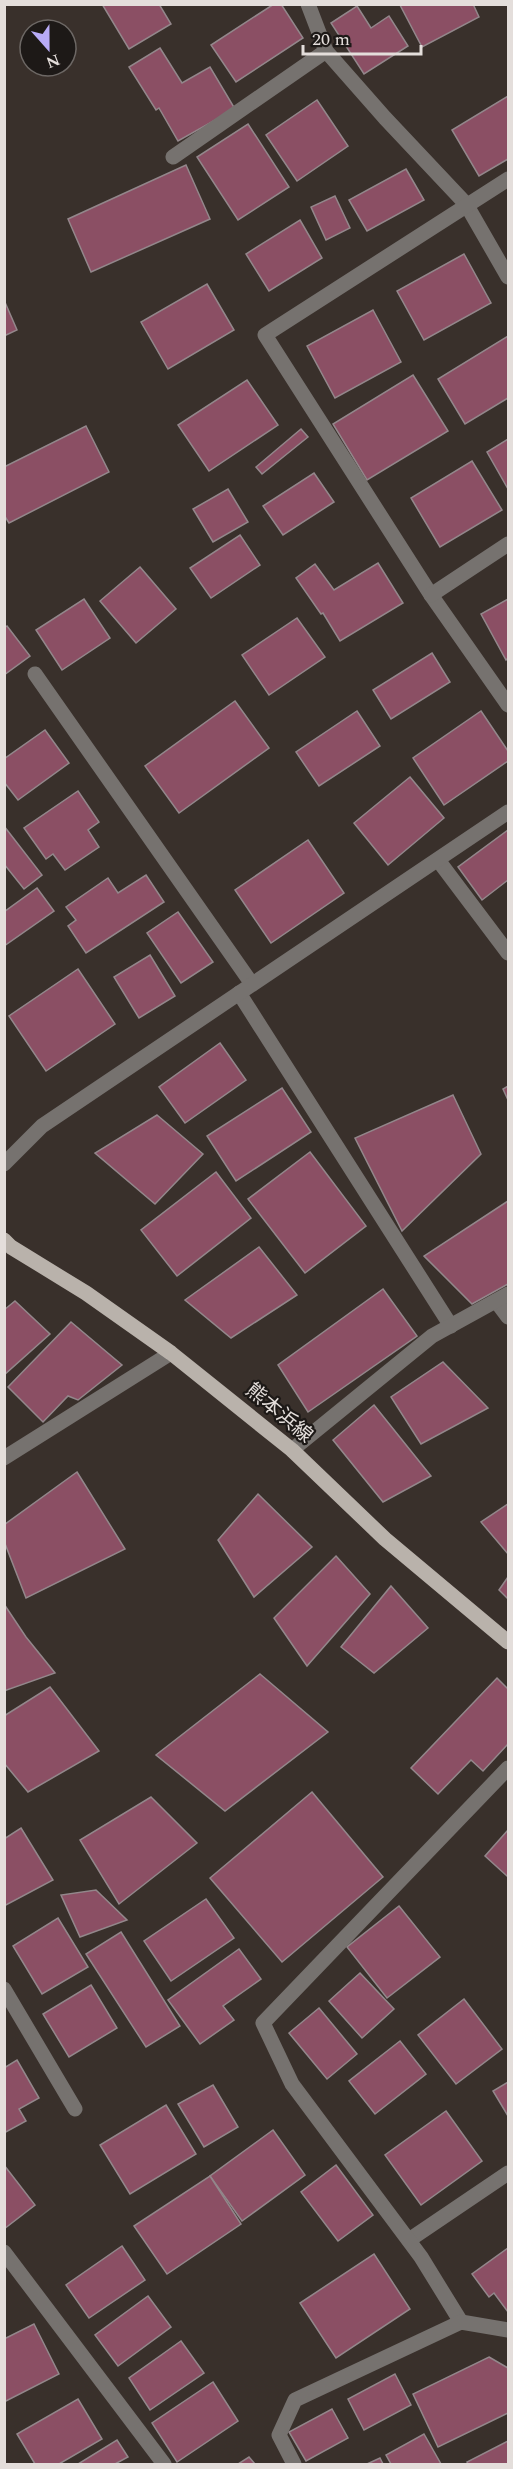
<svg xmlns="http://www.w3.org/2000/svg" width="513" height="2469" font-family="Spectral,'Noto Sans JP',serif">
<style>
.building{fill:#8b4f64;stroke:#93878b;stroke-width:1.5}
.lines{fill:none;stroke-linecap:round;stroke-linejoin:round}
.minor{stroke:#76726f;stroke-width:15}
.major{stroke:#b9b2ab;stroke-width:15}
.labels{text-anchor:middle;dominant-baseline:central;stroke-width:4.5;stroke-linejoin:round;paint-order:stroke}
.street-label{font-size:20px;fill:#e4dedb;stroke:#1d1917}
</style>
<rect width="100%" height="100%" fill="#39302b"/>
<g class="building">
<path d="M102 4H159L171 24 129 49Z"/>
<path d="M274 4H281L303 38 236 82 211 45Z"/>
<path d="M473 4 479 17 422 47 400 5Z"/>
<path d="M357 6 371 28 389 16 408 46 364 74 331 23Z"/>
<path d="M160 48 182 83 210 67 235 109 178 141 159 108 156 110 129 67Z"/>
<path d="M508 96V159L479 176 452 130Z"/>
<path d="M317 100 348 146 297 181 266 135Z"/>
<path d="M248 124 289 187 238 220 197 157Z"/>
<path d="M186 165 210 219 91 272 68 219Z"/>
<path d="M406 169 424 200 367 231 349 200Z"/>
<path d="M335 196 350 228 326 240 311 207Z"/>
<path d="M300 220 322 258 269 291 246 254Z"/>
<path d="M464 254 491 303 424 340 397 291Z"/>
<path d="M207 284 234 330 168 369 141 322Z"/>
<path d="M4 300 17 330 4 336Z"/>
<path d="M373 310 401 362 335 398 307 346Z"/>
<path d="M508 336V398L465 424 438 379Z"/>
<path d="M413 375 448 431 367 480 333 424Z"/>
<path d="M247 380 278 425 209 471 178 425Z"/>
<path d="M86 426 109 472 9 523 4 515V467Z"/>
<path d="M301 429 308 437 262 474 256 467Z"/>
<path d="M508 439V489L487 452Z"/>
<path d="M472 461 502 510 440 547 411 498Z"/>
<path d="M314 473 334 502 283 535 263 506Z"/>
<path d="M228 489 248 522 213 542 193 509Z"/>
<path d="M240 535 260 565 211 598 190 568Z"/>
<path d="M378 563 403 603 340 641 323 613 321 614 296 578 315 564 334 590Z"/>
<path d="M140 567 176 609 136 643 100 601Z"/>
<path d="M84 599 110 638 62 670 36 630Z"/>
<path d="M508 599V658L506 660 481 614Z"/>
<path d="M297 618 325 657 269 695 242 655Z"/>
<path d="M7 626 30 656 4 675V628Z"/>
<path d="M432 653 450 682 391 719 373 690Z"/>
<path d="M235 701 269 748 179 813 145 766Z"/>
<path d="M357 711 380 746 319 786 296 752Z"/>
<path d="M481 711 508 751V761L444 805 413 758Z"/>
<path d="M45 730 69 763 18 800 4 782V759Z"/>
<path d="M410 777 444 818 388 865 354 823Z"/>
<path d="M78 791 99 822 88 830 99 847 65 870 53 854 46 859 24 828Z"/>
<path d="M4 826 42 875 24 889 4 864Z"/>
<path d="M508 830V880L482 900 458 867Z"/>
<path d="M308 840 344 893 271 943 235 890Z"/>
<path d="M146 875 164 902 86 953 68 926 76 920 66 907 108 878 118 893Z"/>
<path d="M37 888 54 911 4 946V912Z"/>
<path d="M178 912 213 962 181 983 147 933Z"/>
<path d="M150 955 175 996 139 1018 114 977Z"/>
<path d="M78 969 115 1024 46 1071 9 1016Z"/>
<path d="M220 1043 246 1080 185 1123 159 1087Z"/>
<path d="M508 1086V1100L503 1089Z"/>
<path d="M282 1088 311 1132 236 1181 207 1136Z"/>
<path d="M453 1095 481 1154 402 1231 355 1138Z"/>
<path d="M157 1115 203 1154 155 1204 95 1153Z"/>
<path d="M310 1152 366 1226 305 1273 248 1199Z"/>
<path d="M216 1172 251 1218 177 1276 141 1230Z"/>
<path d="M508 1201V1284L472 1304 424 1256Z"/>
<path d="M259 1247 297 1295 231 1338 185 1300Z"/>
<path d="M383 1289 417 1336 308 1412 278 1365Z"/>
<path d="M15 1301 50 1334 4 1375V1310Z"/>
<path d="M71 1322 122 1365 78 1400 68 1396 43 1422 8 1387Z"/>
<path d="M443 1362 488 1408 421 1444 391 1397Z"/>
<path d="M374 1405 431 1476 383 1502 333 1440Z"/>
<path d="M77 1472 125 1549 26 1598 4 1541V1525Z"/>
<path d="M258 1494 312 1547 254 1597 218 1540Z"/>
<path d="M508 1504V1554L481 1522Z"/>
<path d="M336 1556 370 1594 307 1666 274 1618Z"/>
<path d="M508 1577V1599L499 1590Z"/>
<path d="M391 1586 428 1628 374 1673 341 1647Z"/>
<path d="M4 1604 26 1637 55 1673 4 1691Z"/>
<path d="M260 1674 328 1732 225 1811 156 1755Z"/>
<path d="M497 1678 508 1689V1744L483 1771 471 1760 438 1794 411 1768Z"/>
<path d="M50 1687 99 1751 28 1792 4 1763V1716Z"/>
<path d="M312 1792 383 1877 282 1962 210 1878Z"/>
<path d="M151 1797 197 1843 119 1904 80 1840Z"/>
<path d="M21 1828 53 1880 4 1906V1839Z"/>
<path d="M508 1830V1875L507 1876 485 1856Z"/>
<path d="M96 1890 127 1920 80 1937 61 1895Z"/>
<path d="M206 1899 234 1938 171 1981 144 1941Z"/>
<path d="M399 1906 440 1957 387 1998 347 1947Z"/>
<path d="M58 1918 88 1967 42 1994 13 1946Z"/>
<path d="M121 1932 180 2026 146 2047 86 1954Z"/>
<path d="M239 1949 261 1979 223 2006 234 2020 200 2044 168 2000Z"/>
<path d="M360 1973 394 2009 362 2038 329 2001Z"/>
<path d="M91 1985 117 2028 69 2057 43 2014Z"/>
<path d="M464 1999 502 2049 456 2084 418 2035Z"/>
<path d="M319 2008 357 2054 327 2079 289 2033Z"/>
<path d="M400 2041 426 2074 375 2114 349 2081Z"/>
<path d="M17 2060 39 2098 19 2109 26 2121 4 2133V2068Z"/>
<path d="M508 2082V2116L493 2091Z"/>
<path d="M213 2085 238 2127 204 2147 178 2104Z"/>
<path d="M166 2105 196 2154 130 2194 100 2145Z"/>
<path d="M446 2111 482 2161 421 2205 385 2155Z"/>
<path d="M273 2130 305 2175 242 2221 210 2176Z"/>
<path d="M4 2165 35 2205 4 2229Z"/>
<path d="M336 2165 373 2215 338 2241 301 2192Z"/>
<path d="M210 2176 241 2224 167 2274 134 2226Z"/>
<path d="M122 2246 145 2280 89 2318 66 2285Z"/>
<path d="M508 2248V2312L494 2293 489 2297 472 2274Z"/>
<path d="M374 2254 410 2309 336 2358 300 2303Z"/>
<path d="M148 2296 171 2327 118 2366 95 2335Z"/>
<path d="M34 2324 59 2374 4 2402V2339Z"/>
<path d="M181 2341 204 2373 150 2410 129 2378Z"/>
<path d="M489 2357 508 2368V2413L438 2447 413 2394Z"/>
<path d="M395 2374 411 2405 364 2430 348 2399Z"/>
<path d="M213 2382 238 2421 177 2462 152 2423Z"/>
<path d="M78 2399 102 2439 59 2464H35L17 2434Z"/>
<path d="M332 2409 348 2438 306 2461 289 2432Z"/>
<path d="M424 2434 441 2464H391L386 2455Z"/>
<path d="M117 2440 128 2457 115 2464H78Z"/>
<path d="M508 2441V2464H468L467 2462Z"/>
<path d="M249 2457 255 2464H238Z"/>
<path d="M380 2458 383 2464H367Z"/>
</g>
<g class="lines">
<g class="minor">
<path d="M308 4 326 51 385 118 466 204 508 277"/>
<path d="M173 157 326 51"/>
<path d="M508 179 265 335 431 595 508 705"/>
<path d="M431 595 508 544"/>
<path d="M35 674 252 984"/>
<path d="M438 860 508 953"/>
<path d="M239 993 451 1326"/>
<path d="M4 1164 42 1126 508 812"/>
<path d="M496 1301 508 1317"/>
<path d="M292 1450 432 1336 508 1294"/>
<path d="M4 1458 171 1353"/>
<path d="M4 1989 75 2109"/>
<path d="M409 2240 508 2173"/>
<path d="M4 2252 164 2464"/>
<path d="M461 2322 421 2257 292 2084 263 2023 508 1768"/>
<path d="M294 2464 279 2435 295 2400 461 2322 508 2330"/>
</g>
<path class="major" d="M4 1240 11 1247 86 1293 171 1353 292 1450 385 1539 508 1642"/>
</g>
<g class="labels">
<g class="street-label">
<text transform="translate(279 1413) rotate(40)">熊本浜線</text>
</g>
</g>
<rect width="513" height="2469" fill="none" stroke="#e4dedb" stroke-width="12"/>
<g transform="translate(48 48) rotate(159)"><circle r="28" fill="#1d1917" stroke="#6d6865" stroke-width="1.5"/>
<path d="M0-4.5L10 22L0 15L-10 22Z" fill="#b8abf7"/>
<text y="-9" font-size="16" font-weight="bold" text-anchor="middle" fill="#e4dedb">N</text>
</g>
<path d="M303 45v9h118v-9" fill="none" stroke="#e4dedb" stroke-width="3"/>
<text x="312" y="45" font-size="18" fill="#e4dedb" stroke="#1d1917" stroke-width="4.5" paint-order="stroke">20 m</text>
</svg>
